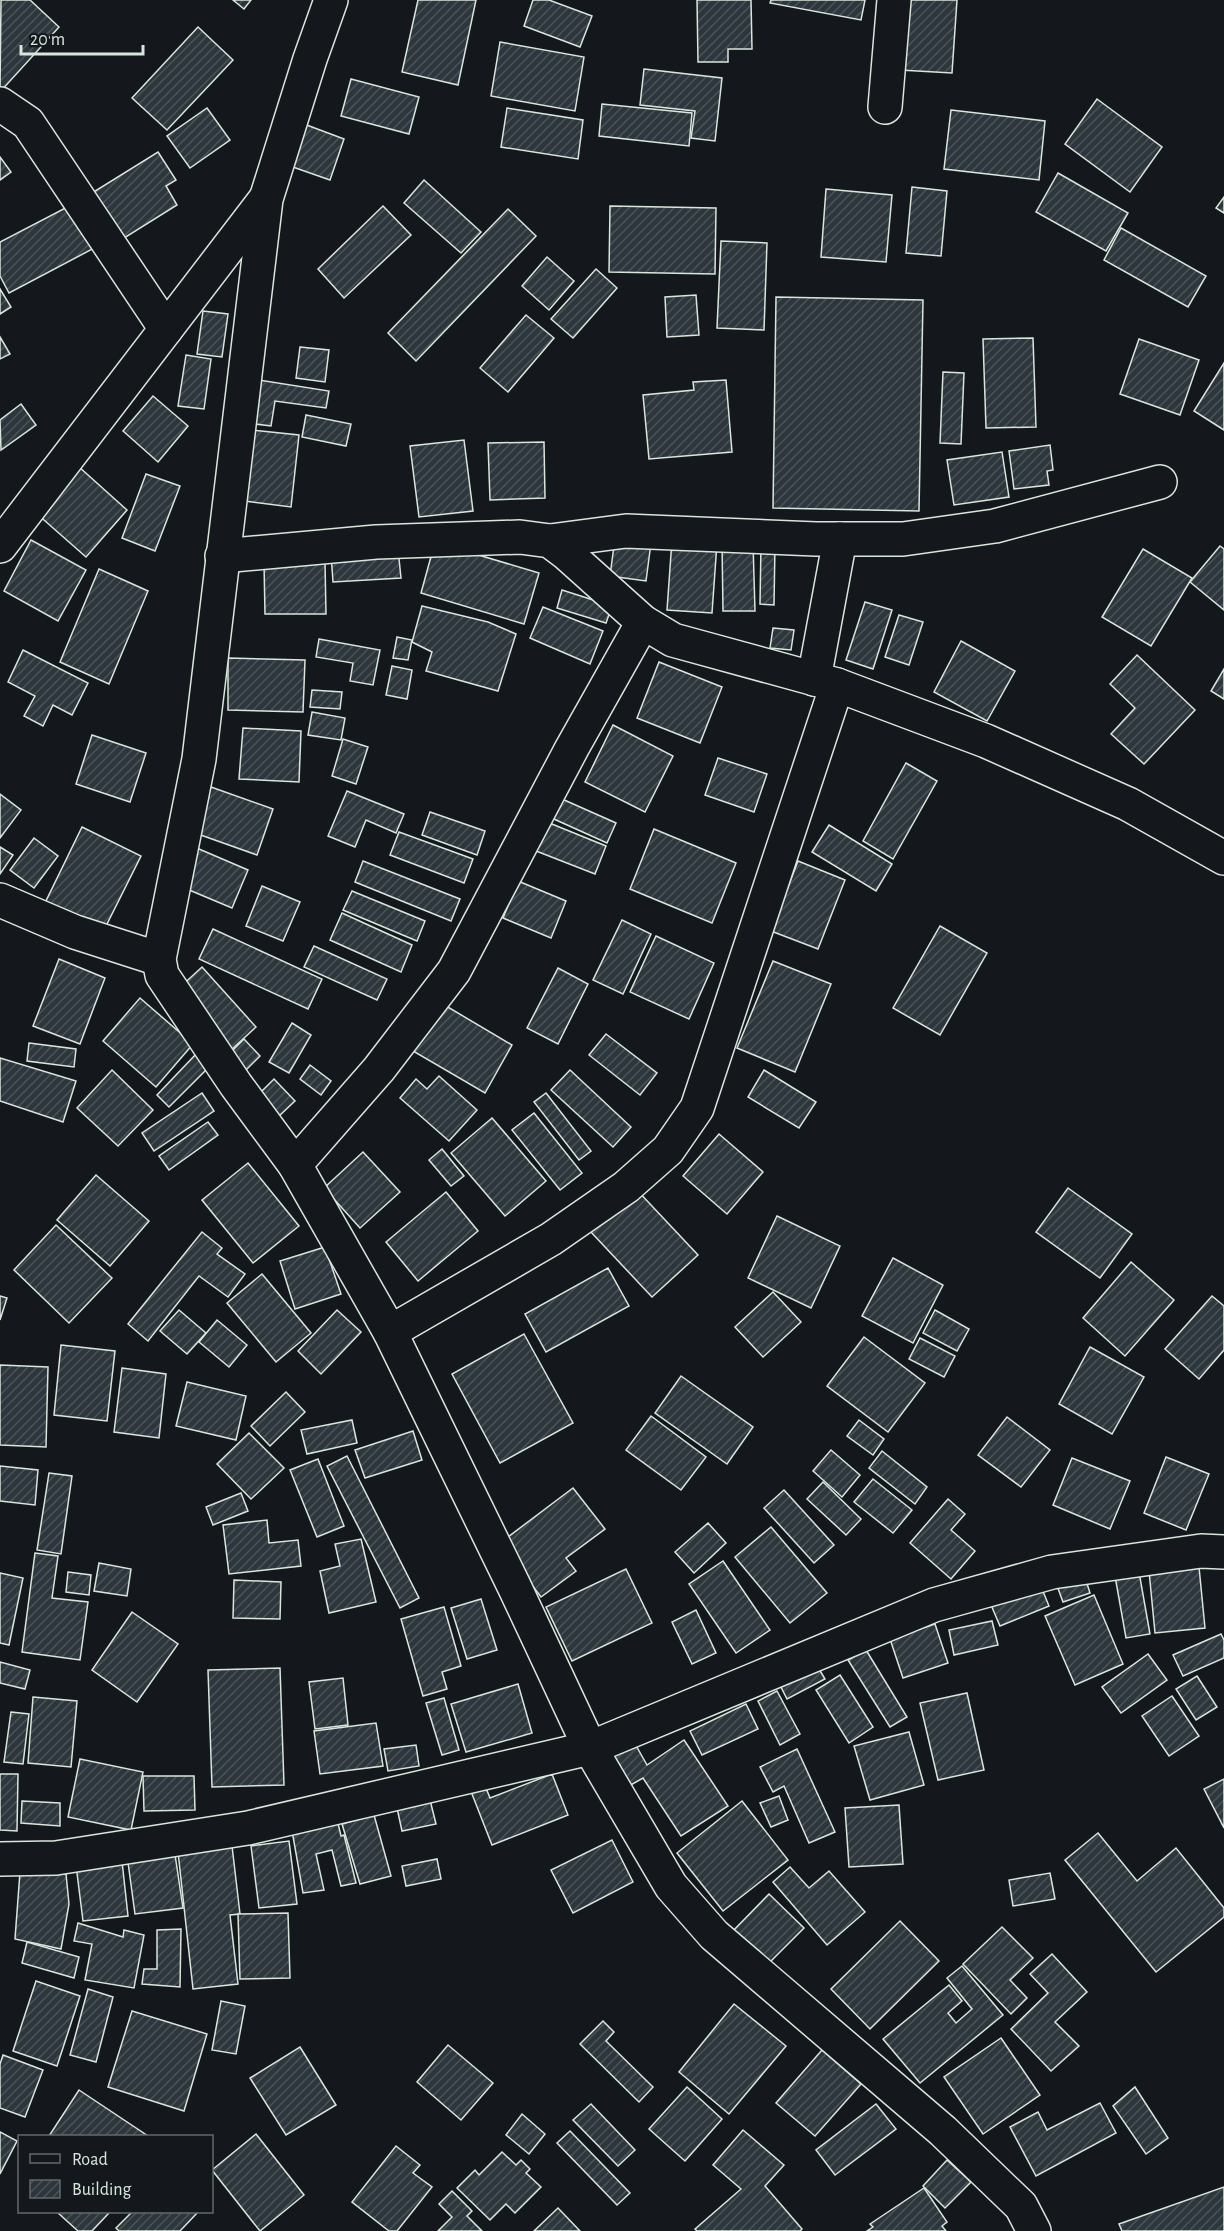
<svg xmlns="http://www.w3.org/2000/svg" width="1224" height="2231" font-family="'Alegreya Sans',sans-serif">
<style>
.building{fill:url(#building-hatch);stroke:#d8e6dc;stroke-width:1.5}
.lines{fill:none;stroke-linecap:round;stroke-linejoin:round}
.street-casing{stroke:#d8e6dc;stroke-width:36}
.street{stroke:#14181c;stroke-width:33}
</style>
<defs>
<pattern id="building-hatch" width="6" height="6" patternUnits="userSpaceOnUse" patternTransform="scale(1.5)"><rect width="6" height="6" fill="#2c363c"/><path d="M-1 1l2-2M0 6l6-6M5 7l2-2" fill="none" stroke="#4a5358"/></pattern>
</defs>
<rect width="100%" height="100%" fill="#14181c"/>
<g class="building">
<path d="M1 0H30L59 27 0 92Z"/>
<path d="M233 0H251L244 9Z"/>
<path d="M418 0H476L458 85 402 72Z"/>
<path d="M533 0H549L592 16 580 47 524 26Z"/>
<path d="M697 0H751L752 49H728V62H698Z"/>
<path d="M771 0H865L861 20 770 3Z"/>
<path d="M904 0H957L952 73 900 70Z"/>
<path d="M198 27 233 60 167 130 132 98Z"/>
<path d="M500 42 584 57 575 111 491 96Z"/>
<path d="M644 69 722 78 715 141 691 138 695 111 640 105Z"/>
<path d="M351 79 419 97 409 134 341 116Z"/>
<path d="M1097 99 1162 147 1130 192 1065 144Z"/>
<path d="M602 104 692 113 689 146 599 136Z"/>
<path d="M207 108 230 140 190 168 167 136Z"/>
<path d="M507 108 583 120 578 159 501 147Z"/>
<path d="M951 110 1045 121 1039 180 944 169Z"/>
<path d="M304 124 344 139 330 180 290 166Z"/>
<path d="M158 152 176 180 166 186 177 205 121 240 92 193Z"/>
<path d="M0 157 11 172 0 180Z"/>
<path d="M1058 173 1128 213 1106 251 1036 212Z"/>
<path d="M424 180 481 232 461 253 404 203Z"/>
<path d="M912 187 947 191 941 256 906 253Z"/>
<path d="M826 189 892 195 886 262 821 257Z"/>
<path d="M1224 197V213L1216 208Z"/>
<path d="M75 203 98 246 9 293 0 276V242Z"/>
<path d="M383 206 411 235 344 298 318 269Z"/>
<path d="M610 206 716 208 715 274 609 272Z"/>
<path d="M508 209 536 236 416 361 388 333Z"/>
<path d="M1121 228 1206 276 1188 307 1104 260Z"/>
<path d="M721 241 767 243 764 330 717 328Z"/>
<path d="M547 257 574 281 549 310 522 286Z"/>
<path d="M596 269 617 288 573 338 551 319Z"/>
<path d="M0 289 11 307 0 314Z"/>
<path d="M696 295 699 335 667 337 665 297Z"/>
<path d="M776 297 923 300 919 511 773 508Z"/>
<path d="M203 311 228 314 222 357 197 354Z"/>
<path d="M526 315 554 338 508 392 480 368Z"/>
<path d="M0 337 10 354 0 359Z"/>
<path d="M1033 338 1036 427 986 428 983 339Z"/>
<path d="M1139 339 1199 360 1180 415 1120 394Z"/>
<path d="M300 347 329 350 325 382 296 378Z"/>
<path d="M186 355 211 359 204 409 178 406Z"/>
<path d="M1224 363V430L1194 411Z"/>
<path d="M943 372 964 373 961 444 940 443Z"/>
<path d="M252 379 329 391 326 408 275 401 271 426 247 423Z"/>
<path d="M726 380 732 452 649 459 643 395 694 390 693 382Z"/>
<path d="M153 396 188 426 158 462 123 431Z"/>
<path d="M21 404 36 425 1 450 0 420Z"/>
<path d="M306 415 351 424 346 446 302 437Z"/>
<path d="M252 430 299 435 291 507 245 501Z"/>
<path d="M464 440 473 511 419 517 410 446Z"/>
<path d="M544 442 545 498 490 500 488 443Z"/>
<path d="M1050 445 1053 470 1047 471 1049 485 1014 489 1009 451Z"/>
<path d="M1002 452 1009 497 954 505 947 460Z"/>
<path d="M78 466 127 510 86 557 36 513Z"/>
<path d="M146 474 180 486 155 551 122 538Z"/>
<path d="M615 538 651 543 646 581 610 576Z"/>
<path d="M31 540 86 570 58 621 4 591Z"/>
<path d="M672 540 717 543 712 613 667 610Z"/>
<path d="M435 542 539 573 524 624 421 593Z"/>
<path d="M722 543H753L755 611H723Z"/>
<path d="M761 544H775L774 605 760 604Z"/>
<path d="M1220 546 1224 549V610L1190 582Z"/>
<path d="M398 549 401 578 333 582 331 554Z"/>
<path d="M1143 549 1192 578 1151 646 1102 617Z"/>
<path d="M325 562 326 614H265L264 563Z"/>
<path d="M99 569 148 591 109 684 60 662Z"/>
<path d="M562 590 612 606 606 623 557 608Z"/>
<path d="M865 602 892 610 873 669 846 660Z"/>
<path d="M422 606 488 622 516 634 498 691 426 671 432 652 412 642Z"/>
<path d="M543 607 603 631 590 664 530 638Z"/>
<path d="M899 615 923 622 909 665 885 657Z"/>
<path d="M773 628 794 630 791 650 770 648Z"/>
<path d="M397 637 412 640 408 660 393 658Z"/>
<path d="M319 639 380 650 373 685 350 681 353 663 316 657Z"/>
<path d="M961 641 1015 671 987 721 934 692Z"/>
<path d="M23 650 88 683 72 715 53 705 43 726 24 716 35 696 8 682Z"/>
<path d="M1137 655 1195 710 1144 764 1111 734 1135 708 1110 684Z"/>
<path d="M228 658 305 660 303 712 228 710Z"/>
<path d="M659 662 722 687 700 743 637 718Z"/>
<path d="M392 666 412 670 407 699 386 695Z"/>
<path d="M1224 669V699L1211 691Z"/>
<path d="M312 690 342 692 340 709 310 707Z"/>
<path d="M312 712 345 718 341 740 308 735Z"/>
<path d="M613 725 673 756 645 812 585 782Z"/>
<path d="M243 728 301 731 299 782 239 779Z"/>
<path d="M92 735 146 753 130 802 76 784Z"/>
<path d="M343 739 368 747 356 784 332 776Z"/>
<path d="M718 758 767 774 754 812 705 795Z"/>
<path d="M906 763 937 781 893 859 863 841Z"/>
<path d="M211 787 273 809 257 855 195 833Z"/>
<path d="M347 791 404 814 396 833 366 820 355 847 328 836Z"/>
<path d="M0 794 21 810 0 838Z"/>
<path d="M553 795 616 823 607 843 545 815Z"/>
<path d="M430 812 485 831 477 855 422 835Z"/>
<path d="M542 820 606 846 595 874 531 849Z"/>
<path d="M829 825 892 864 876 891 812 852Z"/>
<path d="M82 827 141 856 102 934 44 905Z"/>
<path d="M654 829 736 863 712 923 630 889Z"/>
<path d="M399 832 473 859 464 883 390 855Z"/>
<path d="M34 838 58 856 34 888 10 870Z"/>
<path d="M192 846 248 870 232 908 175 884Z"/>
<path d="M0 847 13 855 0 874Z"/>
<path d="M363 861 460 899 451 921 355 882Z"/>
<path d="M798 861 845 880 818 949 771 931Z"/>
<path d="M518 881 566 901 551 938 503 918Z"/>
<path d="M262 886 300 902 283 941 246 926Z"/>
<path d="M352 891 425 921 417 941 343 910Z"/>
<path d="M342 913 412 945 401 972 330 940Z"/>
<path d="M622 920 651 934 623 994 593 980Z"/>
<path d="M940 926 987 953 940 1035 893 1008Z"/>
<path d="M213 929 322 979 308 1009 199 959Z"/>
<path d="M656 936 714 963 689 1019 630 992Z"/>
<path d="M314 946 387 979 377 1000 304 967Z"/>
<path d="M59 959 105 978 80 1044 33 1026Z"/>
<path d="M773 961 831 984 795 1072 737 1048Z"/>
<path d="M202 967 256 1027 231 1050 177 990Z"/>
<path d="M558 968 588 984 558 1044 527 1028Z"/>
<path d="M140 998 193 1044 156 1087 103 1041Z"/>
<path d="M441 1003 512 1045 485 1093 413 1051Z"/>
<path d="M292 1023 311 1035 289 1073 269 1062Z"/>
<path d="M606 1034 657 1073 640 1095 589 1055Z"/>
<path d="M244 1039 260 1056 241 1075 225 1058Z"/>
<path d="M29 1043 76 1049 74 1067 27 1061Z"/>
<path d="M196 1054 209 1067 169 1107 157 1095Z"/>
<path d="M0 1058 76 1081 63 1122 0 1101Z"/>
<path d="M310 1065 331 1081 321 1095 300 1079Z"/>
<path d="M112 1070 153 1110 118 1146 77 1108Z"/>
<path d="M570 1070 631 1127 613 1147 551 1090Z"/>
<path d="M764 1070 816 1102 799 1128 748 1097Z"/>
<path d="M439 1076 477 1110 449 1141 400 1098 416 1079 427 1089Z"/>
<path d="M274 1079 295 1101 278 1117 257 1096Z"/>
<path d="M202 1093 214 1111 154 1151 142 1133Z"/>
<path d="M546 1093 591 1151 579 1160 534 1102Z"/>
<path d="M534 1113 582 1173 560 1190 512 1130Z"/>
<path d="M492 1118 546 1181 505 1216 451 1153Z"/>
<path d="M208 1122 218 1135 169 1170 159 1156Z"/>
<path d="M719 1134 763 1172 727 1214 683 1176Z"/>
<path d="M442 1149 464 1176 451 1186 429 1160Z"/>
<path d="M363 1152 400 1192 360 1228 324 1188Z"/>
<path d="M248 1163 299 1226 253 1263 202 1200Z"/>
<path d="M96 1175 149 1221 110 1266 57 1220Z"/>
<path d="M635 1188 698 1255 652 1297 590 1231Z"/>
<path d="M1068 1188 1132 1234 1100 1278 1036 1232Z"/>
<path d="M446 1192 478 1231 418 1281 386 1242Z"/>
<path d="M777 1216 840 1246 811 1308 748 1278Z"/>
<path d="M56 1225 112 1278 69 1323 14 1270Z"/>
<path d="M202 1232 222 1248 217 1254 245 1274 228 1297 199 1276 148 1341 128 1324Z"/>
<path d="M325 1247 341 1294 295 1309 280 1261Z"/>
<path d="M893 1258 943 1285 913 1343 862 1316Z"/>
<path d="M1131 1262 1174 1300 1125 1356 1083 1318Z"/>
<path d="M608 1268 629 1306 546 1352 525 1314Z"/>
<path d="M262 1274 311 1333 276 1362 227 1303Z"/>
<path d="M773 1292 801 1322 763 1357 735 1327Z"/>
<path d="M0 1296 7 1298 0 1320Z"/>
<path d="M1212 1296 1224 1306V1350L1199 1379 1165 1349Z"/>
<path d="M179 1310 206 1333 187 1354 160 1331Z"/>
<path d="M337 1310 361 1332 321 1374 298 1351Z"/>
<path d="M935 1310 969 1329 957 1351 923 1333Z"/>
<path d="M217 1320 247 1345 229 1367 199 1342Z"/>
<path d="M524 1334 573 1423 500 1463 452 1374Z"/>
<path d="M864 1337 925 1383 888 1432 827 1386Z"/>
<path d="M920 1338 955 1356 944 1377 909 1359Z"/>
<path d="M61 1345 115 1351 107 1421 54 1415Z"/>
<path d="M1090 1347 1144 1377 1112 1434 1059 1404Z"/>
<path d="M0 1365 48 1367 46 1447 0 1445Z"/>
<path d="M122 1368 166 1374 159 1438 114 1432Z"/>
<path d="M681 1376 753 1427 727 1464 655 1413Z"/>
<path d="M187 1382 246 1396 236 1440 176 1426Z"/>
<path d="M286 1392 305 1412 270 1446 251 1426Z"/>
<path d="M651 1416 706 1457 681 1490 626 1450Z"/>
<path d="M1007 1417 1050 1450 1021 1487 978 1455Z"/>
<path d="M352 1420 357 1443 307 1454 301 1430Z"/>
<path d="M859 1420 884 1439 873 1455 847 1436Z"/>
<path d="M413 1431 422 1460 365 1478 355 1450Z"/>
<path d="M249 1433 284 1468 251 1499 217 1464Z"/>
<path d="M831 1450 860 1475 842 1497 813 1471Z"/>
<path d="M882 1451 927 1487 915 1504 869 1468Z"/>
<path d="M347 1456 419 1598 400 1608 327 1466Z"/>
<path d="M1166 1457 1209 1474 1186 1530 1144 1513Z"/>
<path d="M1072 1458 1130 1481 1110 1529 1053 1505Z"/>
<path d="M318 1459 344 1526 317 1537 290 1470Z"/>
<path d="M0 1466 38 1470 35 1505 0 1501Z"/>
<path d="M49 1473 72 1476 61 1554 37 1550Z"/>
<path d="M873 1479 912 1510 893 1533 854 1502Z"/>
<path d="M823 1482 861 1519 846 1535 807 1499Z"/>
<path d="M573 1488 605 1529 566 1558 576 1571 541 1597 500 1543Z"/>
<path d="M784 1490 834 1545 814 1563 764 1508Z"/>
<path d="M241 1493 248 1511 213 1525 206 1507Z"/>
<path d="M948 1499 965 1514 951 1530 975 1551 951 1579 910 1543Z"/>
<path d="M267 1520 269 1543 298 1540 301 1566 229 1574 223 1525Z"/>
<path d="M708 1523 726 1543 694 1573 675 1552Z"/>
<path d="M771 1527 827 1593 790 1623 735 1557Z"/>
<path d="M361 1539 376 1602 329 1613 320 1571 340 1566 335 1544Z"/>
<path d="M35 1553 58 1556 52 1598 88 1602 80 1660 22 1652Z"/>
<path d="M723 1561 770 1630 736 1653 689 1584Z"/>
<path d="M99 1563 131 1569 127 1596 94 1591Z"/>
<path d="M1199 1567 1205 1628 1155 1633 1149 1571Z"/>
<path d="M626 1569 652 1623 572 1661 546 1607Z"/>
<path d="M68 1572 91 1575 89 1595 66 1592Z"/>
<path d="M1139 1572 1150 1634 1126 1638 1115 1576Z"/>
<path d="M0 1573 23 1578 9 1645 0 1643Z"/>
<path d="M1084 1574 1090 1593 1063 1602 1056 1583Z"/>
<path d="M234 1580 281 1582 280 1619 233 1618Z"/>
<path d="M1040 1584 1049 1606 1000 1626 991 1605Z"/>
<path d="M1094 1595 1123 1664 1075 1685 1045 1616Z"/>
<path d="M481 1599 497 1650 467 1659 451 1608Z"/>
<path d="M444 1607 461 1666 442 1672 447 1689 423 1696 401 1619Z"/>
<path d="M696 1610 716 1653 692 1664 672 1622Z"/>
<path d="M132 1612 178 1644 137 1702 92 1670Z"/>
<path d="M992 1621 998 1645 954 1655 949 1630Z"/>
<path d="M935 1624 948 1663 903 1678 890 1639Z"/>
<path d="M1221 1634 1224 1640V1658L1183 1676 1173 1655Z"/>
<path d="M866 1650 907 1717 890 1727 848 1660Z"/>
<path d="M1148 1654 1167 1680 1121 1713 1102 1687Z"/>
<path d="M0 1662 30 1670 25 1689 0 1683Z"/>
<path d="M816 1664 825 1679 787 1699 779 1683Z"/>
<path d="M280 1668 284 1785 212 1787 208 1670Z"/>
<path d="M840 1675 873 1727 849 1743 816 1690Z"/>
<path d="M1197 1676 1217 1707 1196 1720 1176 1689Z"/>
<path d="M343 1678 348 1725 315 1729 309 1682Z"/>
<path d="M518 1684 532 1733 466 1752 451 1704Z"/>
<path d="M777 1691 800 1734 780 1745 758 1701Z"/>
<path d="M967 1693 984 1770 938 1780 920 1703Z"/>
<path d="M1172 1696 1199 1736 1169 1756 1142 1716Z"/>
<path d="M33 1697 77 1701 71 1767 28 1763Z"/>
<path d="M444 1698 459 1750 442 1755 426 1703Z"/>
<path d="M746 1704 758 1729 702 1755 690 1731Z"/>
<path d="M11 1712 29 1714 23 1764 4 1762Z"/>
<path d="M376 1723 383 1766 320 1774 314 1731Z"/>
<path d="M909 1732 924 1785 870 1800 854 1746Z"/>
<path d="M684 1740 728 1806 681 1836 643 1778 629 1786 610 1755 634 1742 647 1765Z"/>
<path d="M416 1745 419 1766 388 1771 384 1749Z"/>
<path d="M797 1749 835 1832 809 1843 784 1786 773 1792 760 1767Z"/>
<path d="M80 1759 143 1772 131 1830 68 1817Z"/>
<path d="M0 1774H18L17 1831 0 1830Z"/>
<path d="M552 1774 568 1815 492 1845 470 1789 484 1783 490 1798Z"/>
<path d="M143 1776H194L195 1810 144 1811Z"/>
<path d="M1224 1779V1828L1204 1789Z"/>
<path d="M779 1796 788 1820 771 1827 760 1803Z"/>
<path d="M430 1800 436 1824 402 1831 397 1808Z"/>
<path d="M22 1801 60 1803V1826L21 1823Z"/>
<path d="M742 1801 788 1860 723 1911 677 1853Z"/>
<path d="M899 1805 903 1864 849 1867 845 1808Z"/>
<path d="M336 1815 341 1836 344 1835 356 1883 341 1886 332 1850 316 1854 324 1890 303 1893 291 1825Z"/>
<path d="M374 1815 391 1876 360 1884 342 1824Z"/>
<path d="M1098 1833 1137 1881 1176 1848 1224 1908V1917L1156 1972 1065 1860Z"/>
<path d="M612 1840 633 1882 573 1913 551 1870Z"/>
<path d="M289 1841 297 1904 259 1908 251 1846Z"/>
<path d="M232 1846 240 1914 230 1915 238 1984 193 1989 178 1852Z"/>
<path d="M174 1848 183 1908 135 1914 127 1855Z"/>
<path d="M437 1859 441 1879 406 1886 402 1866Z"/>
<path d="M122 1861 128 1916 83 1921 76 1865Z"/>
<path d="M790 1867 809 1888 829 1871 865 1912 827 1945 773 1882Z"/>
<path d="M20 1872 66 1874 69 1904 61 1949 15 1939Z"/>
<path d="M1050 1873 1055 1899 1013 1906 1009 1880Z"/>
<path d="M769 1894 804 1928 765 1967 731 1933Z"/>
<path d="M288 1913 290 1978 240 1979 238 1914Z"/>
<path d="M900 1921 939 1961 870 2029 831 1989Z"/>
<path d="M78 1923 123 1937 124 1930 144 1935 134 1988 85 1980 92 1944 74 1941Z"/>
<path d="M1002 1927 1033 1958 1010 1980 1027 1998 1011 2014 963 1964Z"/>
<path d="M181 1929 180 1987 142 1984 144 1969H157V1930Z"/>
<path d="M27 1942 79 1957 74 1978 22 1963Z"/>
<path d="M1052 1954 1087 1992 1055 2022 1079 2046 1051 2071 1011 2029 1048 1993 1030 1974Z"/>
<path d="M962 1966 1003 2015 920 2083 883 2039 949 1985 962 2001 948 2013 956 2023 972 2009 947 1978Z"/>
<path d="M36 1981 80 1996 57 2066 13 2051Z"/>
<path d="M88 1989 113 1997 96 2062 70 2055Z"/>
<path d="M221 2001 245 2006 236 2054 212 2050Z"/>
<path d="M734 2004 786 2046 729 2114 679 2072Z"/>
<path d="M132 2011 207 2034 184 2111 108 2087Z"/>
<path d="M603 2021 614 2032 606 2041 653 2087 639 2102 580 2044Z"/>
<path d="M1001 2038 1040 2095 983 2134 944 2077Z"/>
<path d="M448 2045 493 2083 461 2120 417 2082Z"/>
<path d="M300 2047 336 2105 286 2135 250 2078Z"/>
<path d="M822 2050 861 2084 815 2136 776 2103Z"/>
<path d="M3 2055 43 2070 25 2117 0 2108V2064Z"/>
<path d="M687 2087 722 2119 685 2161 649 2129Z"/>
<path d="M1135 2087 1168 2138 1146 2154 1113 2106Z"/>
<path d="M79 2090 148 2136H49Z"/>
<path d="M1100 2103 1116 2133 1036 2176 1010 2127 1038 2112 1047 2130Z"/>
<path d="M591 2104 635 2150 618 2166 573 2120Z"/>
<path d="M876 2104 896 2129 835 2175 816 2150Z"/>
<path d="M522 2114 545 2134 529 2154 506 2135Z"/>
<path d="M743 2130 784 2165 765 2186 802 2229 800 2231H697L695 2229 741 2189 713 2165Z"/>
<path d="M570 2131 630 2193 617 2205 557 2143Z"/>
<path d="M0 2132 17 2141 0 2174Z"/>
<path d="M256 2134 304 2195 260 2231 212 2170Z"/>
<path d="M396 2146 420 2165 413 2173 432 2187 397 2231H389L352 2202Z"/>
<path d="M502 2152 516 2165 521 2160 530 2169 526 2173 541 2187 515 2213 506 2204 490 2220 457 2188 475 2170 479 2175Z"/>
<path d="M947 2160 971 2182 945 2208 923 2186Z"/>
<path d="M1224 2187V2231H1122L1119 2224Z"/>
<path d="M924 2188 947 2222 942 2226 946 2231H867L873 2227 870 2224Z"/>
<path d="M452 2191 472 2211 467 2216 482 2231H438L452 2217 439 2204Z"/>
<path d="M558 2208 580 2231H534Z"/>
<path d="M57 2212H107L109 2213 92 2231H78Z"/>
<path d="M132 2212H198L180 2231H119L116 2228Z"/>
</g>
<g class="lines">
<defs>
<g id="street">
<path d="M331 0 310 59 266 199 199 759 159 959 162 975 236 1085 295 1165 390 1332 514 1586 590 1748 671 1886 714 1935 943 2131 1021 2206 1034 2231"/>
<path d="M0 104 28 123 166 329"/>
<path d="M885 107 894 0"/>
<path d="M550 541 626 531 816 539H903L995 526 1160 482"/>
<path d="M0 546 264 201"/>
<path d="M222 556 376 542 520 537 550 541 566 553 643 622 673 640 837 685 986 741 1128 804 1224 858"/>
<path d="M814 679 840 539"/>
<path d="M0 900 75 932 159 959"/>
<path d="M295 1165 379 1069 454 971 572 748 643 622"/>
<path d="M390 1332 551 1239 626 1187 668 1150 697 1108 837 685"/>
<path d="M0 1859 56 1858 248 1828 590 1748 934 1605 1052 1572 1201 1551 1224 1552"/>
</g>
</defs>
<use href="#street" class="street-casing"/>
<use href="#street" class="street"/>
</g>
<rect x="18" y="2135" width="195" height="78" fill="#14181c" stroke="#626a69" stroke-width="1.5"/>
<rect x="30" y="2154" width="30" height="9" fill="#14181c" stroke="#626a69" stroke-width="1.5"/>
<text x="72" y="2165" font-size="18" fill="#d8e6dc">Road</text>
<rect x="30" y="2180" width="30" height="18" fill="url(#building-hatch)" stroke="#626a69" stroke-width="1.5"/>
<text x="72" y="2195" font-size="18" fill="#d8e6dc">Building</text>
<path d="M21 45v9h122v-9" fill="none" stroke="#d8e6dc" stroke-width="3"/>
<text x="30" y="45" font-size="18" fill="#d8e6dc" stroke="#14181c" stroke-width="4.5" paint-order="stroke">20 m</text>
</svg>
